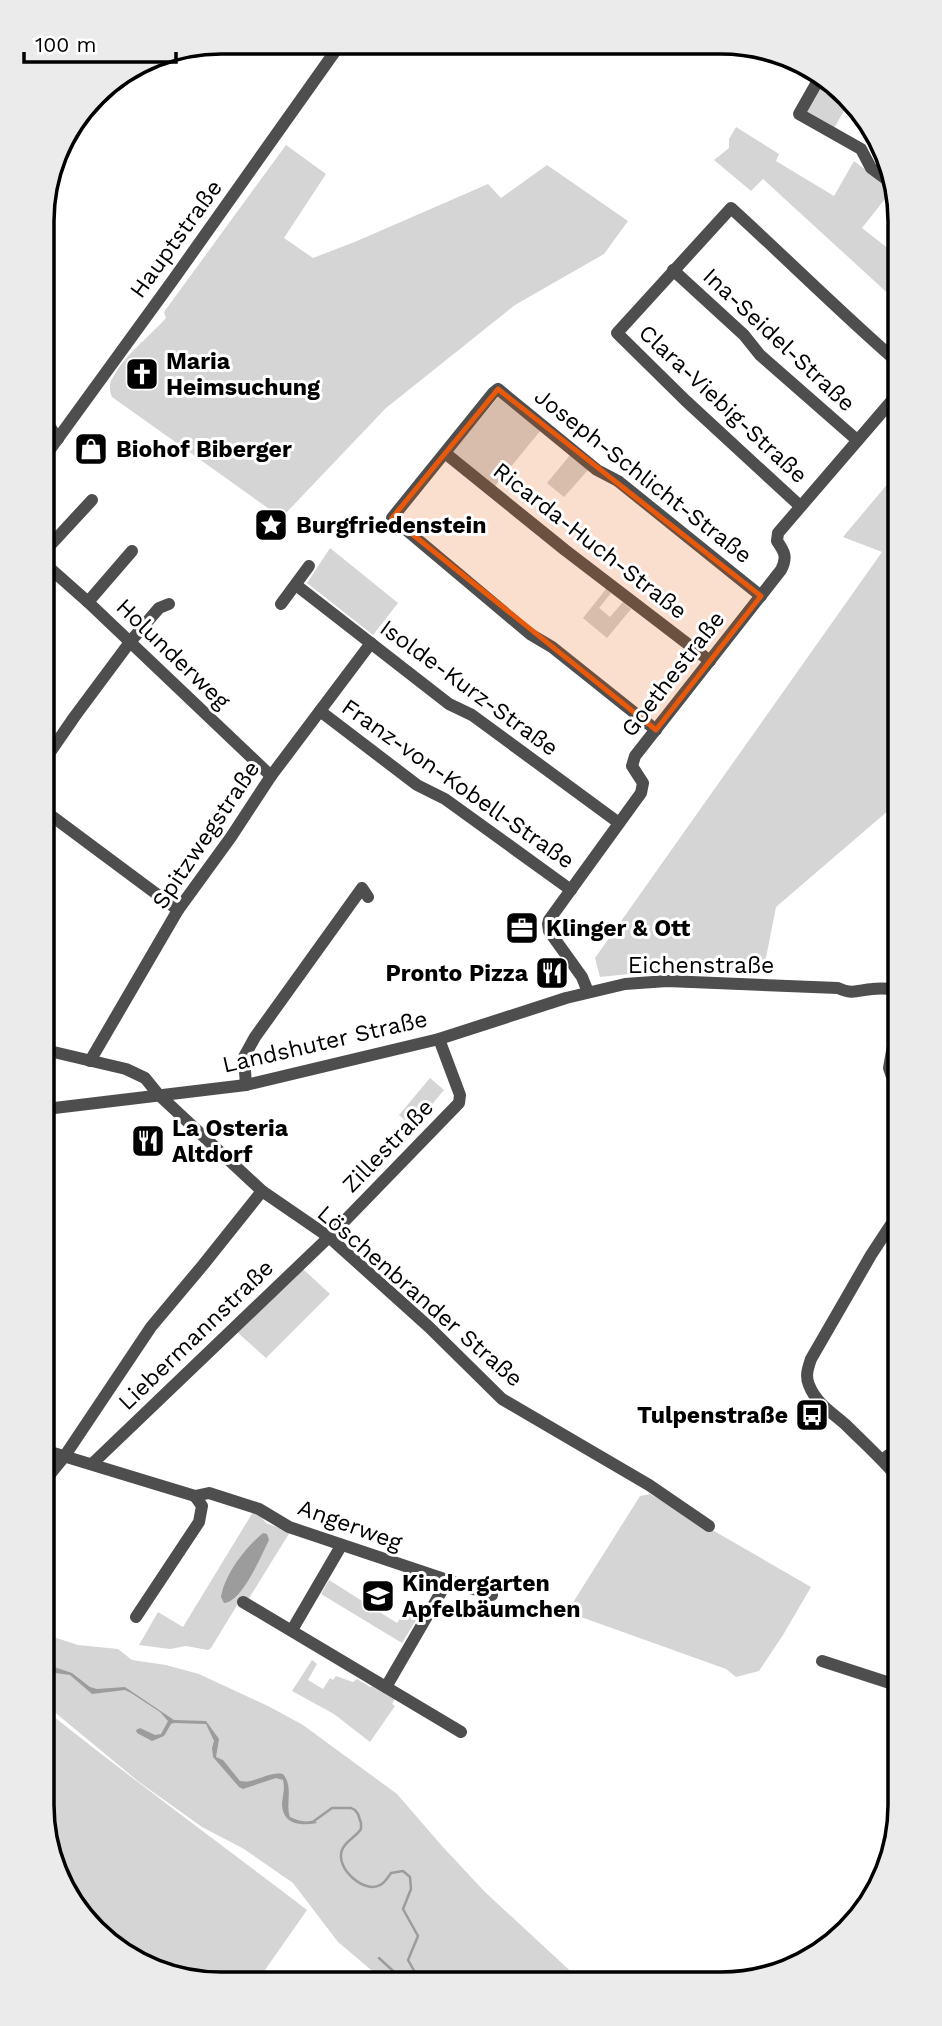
<svg xmlns="http://www.w3.org/2000/svg" width="942" height="2026" font-family="'Work Sans',sans-serif">
<style>
.green{fill:#d5d5d5}
.water{fill:#9c9c9c}
.lines{fill:none;stroke-linecap:round;stroke-linejoin:round}
.stream{stroke:#9c9c9c;stroke-width:2.5}
.minor{stroke:#4e4e4e;stroke-width:12}
.marked{fill:#e8590c;fill-opacity:0.2;stroke:#e8590c;stroke-width:5;stroke-linejoin:round}
.labels{text-anchor:middle;dominant-baseline:central;stroke-width:6;stroke-linejoin:round;paint-order:stroke}
.street-label{font-size:23px;fill:#000;stroke:#fff}
.poi-label{font-size:23px;font-weight:bold;fill:#000;stroke:#fff;text-anchor:start}
.rim{fill:none;stroke:#000;stroke-width:3.5}
</style>
<rect width="100%" height="100%" fill="#fff"/>
<g class="green">
<path d="M822 79 841 89 849 102 833 130 811 117 807 111Z"/>
<path d="M736 127 779 154 776 161 834 196 854 161 892 190 862 228 894 253V299L763 179 751 191 714 160 729 148V139Z"/>
<path d="M286 145 326 174 284 238 313 258 357 241 488 184 501 198 547 165 628 221 604 254 515 305 386 408 285 514 272 511 112 397C110 392 109 387 111 381 123 356 148 338 166 318L164 312Z"/>
<path d="M499 396 541 430 495 486 454 454 453 451Z"/>
<path d="M571 454 588 470 564 497 547 483Z"/>
<path d="M895 475 896 804 776 907 763 973 669 970 600 977 595 958 882 552 843 537Z"/>
<path d="M330 548 398 603 373 635 307 583Z"/>
<path d="M606 589 611 593 599 608 610 617 623 602 631 609 607 638 583 618Z"/>
<path d="M430 1078 444 1090 413 1127 399 1115Z"/>
<path d="M302 1268 330 1294 266 1358 237 1332Z"/>
<path d="M650 1494 811 1587 783 1635 759 1671 736 1677 726 1669 567 1612 640 1496Z"/>
<path d="M253 1512 259 1514 266 1523 290 1532 248 1600 242 1597 211 1648 208 1650 186 1646 170 1649 139 1645 158 1612 183 1627Z"/>
<path d="M329 1580 397 1623 406 1610 418 1617 402 1643 321 1594Z"/>
<path d="M47 1635 78 1645 118 1649 132 1660 166 1665 199 1674 268 1706 303 1725 397 1794 442 1846 485 1892 579 1979 383 1980 338 1942 293 1883 244 1849 202 1827 139 1782 52 1710 48 1705Z"/>
<path d="M312 1660 317 1664 308 1680 323 1689 330 1678 333 1680 336 1676 353 1682 357 1679 370 1687 372 1686 395 1699 392 1704 395 1706 370 1742 334 1714 292 1691Z"/>
<path d="M48 1712C133 1780 221 1844 307 1910L258 1980 186 1981 103 1939 48 1852Z"/>
</g>
<g class="water">
<path d="M263 1533 267 1534 269 1540C261 1556 242 1602 224 1603L221 1597C225 1574 245 1548 263 1533Z"/>
<path d="M48 1665 72 1673 90 1687 97 1689 125 1687 174 1720 206 1721 219 1739 216 1757 223 1760 240 1781C255 1784 268 1771 283 1774 294 1787 285 1803 290 1817 298 1821 307 1823 314 1820L317 1823C301 1826 282 1825 282 1803 283 1795 285 1788 283 1780L276 1778 243 1789 239 1787 213 1757 212 1748 214 1741 206 1724 174 1723 171 1724 164 1736 152 1741 137 1733 136 1730 140 1728 155 1735 161 1734 168 1721 160 1712 131 1693 125 1690 92 1694 70 1675 48 1672Z"/>
</g>
<g class="lines">
<g class="stream">
<path d="M314 1821 332 1808H351L355 1810 358 1814 361 1823V1829C356 1837 345 1841 342 1850 335 1869 365 1894 380 1885 385 1883 388 1877 391 1873L403 1871 410 1877 411 1889 403 1909 418 1936 408 1960 416 1974 417 1980"/>
<path d="M379 1958 403 1980"/>
</g>
<g class="minor">
<path d="M820 77 799 114 861 149 871 168 894 185"/>
<path d="M673 270 744 335 760 355 857 440"/>
<path d="M43 417 58 439"/>
<path d="M445 453 565 550 710 661"/>
<path d="M43 459 173 280 341 43"/>
<path d="M800 506 685 400 617 333 731 208C786 258 838 310 894 359"/>
<path d="M44 552 92 500"/>
<path d="M44 563 88 602 271 776"/>
<path d="M296 585 449 704 472 715 619 823"/>
<path d="M88 602 132 551"/>
<path d="M281 604 309 566"/>
<path d="M320 711 417 785 445 799 571 890"/>
<path d="M656 730 552 647 530 634 392 518 493 393 498 389 597 470 618 481 761 596"/>
<path d="M44 761 75 716 130 642 159 608 169 604"/>
<path d="M45 811 178 910"/>
<path d="M588 992 582 977 549 931 548 924 549 920 641 793 643 783 632 766 635 756 781 570C788 557 784 551 777 541L778 533 895 397"/>
<path d="M897 1023 889 1068 897 1091"/>
<path d="M45 1050 126 1069 145 1078 158 1094 262 1191 329 1237 429 1327 502 1399 649 1485 709 1526"/>
<path d="M90 1061 178 910 231 837 271 776 371 643"/>
<path d="M246 1085 244 1057 255 1037 362 888 368 897"/>
<path d="M46 1109 246 1085 439 1039 566 998 625 984 667 981 838 988C852 995 859 990 872 989 880 988 889 989 897 989"/>
<path d="M897 1222 890 1226 871 1255 811 1359C808 1368 805 1376 809 1385 816 1403 831 1412 845 1424 863 1442 882 1459 898 1478"/>
<path d="M47 1451 195 1496"/>
<path d="M882 1460 898 1448"/>
<path d="M92 1464 329 1237 459 1103 460 1095 439 1039"/>
<path d="M47 1478 64 1457 151 1327 203 1265 262 1191"/>
<path d="M195 1496 209 1493 259 1509 289 1527 492 1595"/>
<path d="M243 1602 461 1732"/>
<path d="M136 1617 199 1522 202 1506 195 1496"/>
<path d="M292 1630 341 1546"/>
<path d="M822 1661 899 1686"/>
<path d="M386 1687 448 1580"/>
</g>
</g>
<path class="marked" d="M498 389 761 596 656 730 392 518Z"/>
<defs>
<symbol id="church-square" viewBox="-11 -11 22 22"><rect x="-9" y="-9" width="18" height="18" rx="4" fill="#000" stroke="#fff"/><path d="M-1.2-6h2.4v3.5h3.3v2.4h-3.3V6h-2.4V-.1h-3.3v-2.4h3.3Z" fill="#fff"/></symbol>
<symbol id="shop-square" viewBox="-11 -11 22 22"><rect x="-9" y="-9" width="18" height="18" rx="4" fill="#000" stroke="#fff"/><path d="M-5-2.5h2.3a2.7 3.5 0 0 1 5.4 0H5L5.5 6h-11ZM-1.5-2.5h3a1.5 2.3 0 0 0-3 0Z" fill="#fff"/></symbol>
<symbol id="sight-square" viewBox="-11 -11 22 22"><rect x="-9" y="-9" width="18" height="18" rx="4" fill="#000" stroke="#fff"/><path d="M0-6L1.8-2.2L6-1.7L2.9 1.2L3.7 5.4L0 3.3L-3.7 5.4L-2.9 1.2L-6-1.7L-1.8-2.2Z" fill="#fff"/></symbol>
<symbol id="office-square" viewBox="-11 -11 22 22"><rect x="-9" y="-9" width="18" height="18" rx="4" fill="#000" stroke="#fff"/><path d="M-6-3h4V-5.5h4V-3h4V5H-6ZM-1-4.5V-3h2v-1.5ZM-6 0V1H6V0Z" fill="#fff"/></symbol>
<symbol id="restaurant-square" viewBox="-11 -11 22 22"><rect x="-9" y="-9" width="18" height="18" rx="4" fill="#000" stroke="#fff"/><path d="M-5-6h1v4h1v-4h1v4h1v-4h1v5L-1.5 .5V6h-2V.5L-5-1ZM5-6V6H3V1.5H1.5Q1.5-4 5-6Z" fill="#fff"/></symbol>
<symbol id="bus-square" viewBox="-11 -11 22 22"><rect x="-9" y="-9" width="18" height="18" rx="4" fill="#000" stroke="#fff"/><path d="M-5-6H5V4H4V6H2V4H-2V6H-4V4H-5ZM-3.5-4V0h7V-4ZM-3.5 1.2v1.5H-2V1.2ZM2 1.2v1.5H3.5V1.2Z" fill="#fff"/></symbol>
<symbol id="school-square" viewBox="-11 -11 22 22"><rect x="-9" y="-9" width="18" height="18" rx="4" fill="#000" stroke="#fff"/><path d="M0-5L7-2L0 1L-7-2ZM-4 1L0 2.5L4 1V4Q0 6-4 4Z" fill="#fff"/></symbol>
</defs>
<g fill-rule="evenodd">
<use href="#church-square" x="123" y="355" width="38" height="38"/>
<use href="#shop-square" x="72" y="430" width="38" height="38"/>
<use href="#sight-square" x="252" y="506" width="38" height="38"/>
<use href="#office-square" x="503" y="909" width="38" height="38"/>
<use href="#restaurant-square" x="533" y="954" width="38" height="38"/>
<use href="#restaurant-square" x="129" y="1122" width="38" height="38"/>
<use href="#bus-square" x="793" y="1396" width="38" height="38"/>
<use href="#school-square" x="359" y="1577" width="38" height="38"/>
</g>
<g class="labels">
<g class="street-label">
<text transform="translate(176 239) rotate(-54)">Hauptstraße</text>
<text transform="translate(779 340) rotate(43)">Ina-Seidel-Straße</text>
<text transform="translate(723 404) rotate(43)">Clara-Viebig-Straße</text>
<text transform="translate(643 476) rotate(38)">Joseph-Schlicht-Straße</text>
<text transform="translate(590 541) rotate(38)">Ricarda-Huch-Straße</text>
<text transform="translate(173 654) rotate(44)">Holunderweg</text>
<text transform="translate(673 674) rotate(-52)">Goethestraße</text>
<text transform="translate(469 688) rotate(36)">Isolde-Kurz-Straße</text>
<text transform="translate(458 784) rotate(35)">Franz-von-Kobell-Straße</text>
<text transform="translate(206 835) rotate(-56)">Spitzwegstraße</text>
<text x="701" y="965">Eichenstraße</text>
<text transform="translate(325 1042) rotate(-13)">Landshuter Straße</text>
<text transform="translate(388 1146) rotate(-46)">Zillestraße</text>
<text transform="translate(420 1296) rotate(41)">Löschenbrander Straße</text>
<text transform="translate(196 1335) rotate(-44)">Liebermannstraße</text>
<text transform="translate(350 1525) rotate(20)">Angerweg</text>
</g>
<g class="poi-label">
<text x="166" y="361">Maria<tspan x="166" dy="26">Heimsuchung</tspan></text>
<text x="116" y="449">Biohof Biberger</text>
<text x="296" y="525">Burgfriedenstein</text>
<text x="546" y="928">Klinger &amp; Ott</text>
<text x="528" y="973" text-anchor="end">Pronto Pizza</text>
<text x="172" y="1128">La Osteria<tspan x="172" dy="26">Altdorf</tspan></text>
<text x="788" y="1415" text-anchor="end">Tulpenstraße</text>
<text x="402" y="1583">Kindergarten<tspan x="402" dy="26">Apfelbäumchen</tspan></text>
</g>
</g>
<path d="M0 0H942V2026H0ZM221 54H721A167 167 0 0 1 888 221V1805A167 167 0 0 1 721 1972H221A167 167 0 0 1 54 1805V221A167 167 0 0 1 221 54Z" fill="#ebebeb" fill-rule="evenodd"/>
<path class="rim" d="M221 54H721A167 167 0 0 1 888 221V1805A167 167 0 0 1 721 1972H221A167 167 0 0 1 54 1805V221A167 167 0 0 1 221 54Z"/>
<path d="M24 52v10h152v-10" fill="none" stroke="#000000" stroke-width="3.5"/>
<text x="35" y="52" font-size="21" fill="#000000" stroke="#ffffff" stroke-width="5" paint-order="stroke">100 m</text>
</svg>
